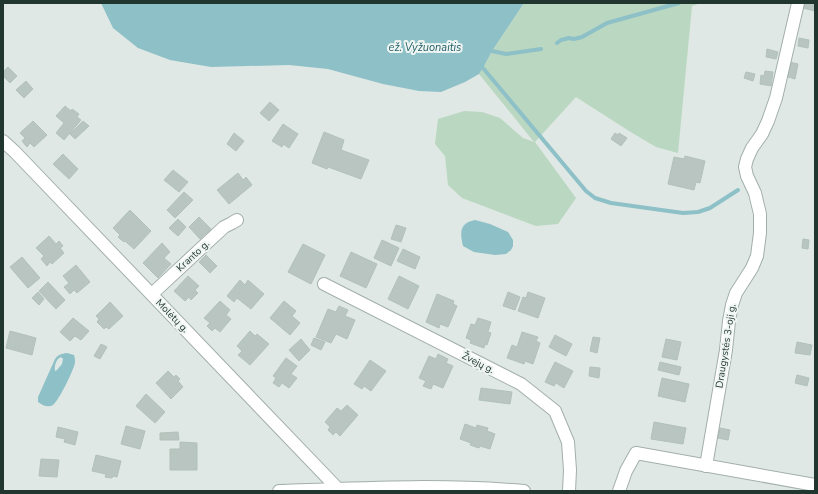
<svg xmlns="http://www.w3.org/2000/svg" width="818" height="494" font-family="'Nunito Sans',sans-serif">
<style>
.green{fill:#bad7c1}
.water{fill:#8dc0c7;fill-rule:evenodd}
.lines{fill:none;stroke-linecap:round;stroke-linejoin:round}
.stream{stroke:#8dc0c7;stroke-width:4}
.building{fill:#b8c5c0;stroke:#b2c1ba}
.minor-casing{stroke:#a3afaa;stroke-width:14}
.minor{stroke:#fff;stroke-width:12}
.labels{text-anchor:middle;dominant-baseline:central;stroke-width:4;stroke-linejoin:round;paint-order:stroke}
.street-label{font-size:10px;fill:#223630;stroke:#eff5f2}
.water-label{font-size:11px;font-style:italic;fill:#25606a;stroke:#eff5f2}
</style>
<rect width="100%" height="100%" fill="#dfe8e4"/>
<path class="green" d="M524 3H701L692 6 678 153 656 147 629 131 576 97 535 142 576 198 558 224 536 226 462 198 448 185 445 156 435 144 438 119 464 111 482 112 500 118 523 138 534 142 479 74 483 68 492 51Z"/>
<g class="water">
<path d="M101 3H524L492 51 483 68 479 74 465 82 441 92 419 91 383 84 328 69 289 65 211 67 170 60 138 48 113 28Z"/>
<path d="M475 220 490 224 508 232 513 240V246L511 250 506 254 495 255 474 252 463 246C460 233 459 223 475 220Z"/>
<path d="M67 353 74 355C75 358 75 360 75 362 75 368 58 402 53 405 48 408 42 405 38 402V397L55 359C59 354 61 354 67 353ZM61 357 63 359 62 364 57 370 55 371C54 366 56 359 61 357Z"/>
</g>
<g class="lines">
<g class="stream">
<path d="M557 43 561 40 569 38 574 39 582 37 607 23 679 3"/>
<path d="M492 51 506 54 541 49"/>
<path d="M483 68 586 191 595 198 611 203 683 213 698 212 710 208 738 190"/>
</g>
</g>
<g class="building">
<path d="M805 3H815V11L803 8Z"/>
<path d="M799 38 809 40 808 48 798 46Z"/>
<path d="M767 49 778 52 776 59 766 57Z"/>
<path d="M789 62 798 64 795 79 785 76Z"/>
<path d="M8 67 17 76 10 83 3 76V72Z"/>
<path d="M765 71 773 72 771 86 760 84 761 75 764 76Z"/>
<path d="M746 72 755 74 753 81 744 78Z"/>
<path d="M26 81 33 89 24 98 16 90Z"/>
<path d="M270 102 279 110 269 121 260 113Z"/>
<path d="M65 106 71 111 72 109 79 114 77 117 81 120 64 140 56 133 64 123 56 116Z"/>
<path d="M33 121 47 135 34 147 30 143 27 147 22 141 25 138 20 133Z"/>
<path d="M83 121 89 126 75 139 70 134Z"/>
<path d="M283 124 298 134 289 148 283 144 282 147 272 141Z"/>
<path d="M324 132 344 140 341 150 369 160 361 179 328 167 327 169 312 163Z"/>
<path d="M234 133 244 141 236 151 227 144Z"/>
<path d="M615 133 618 135 619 133 627 138 621 146 611 139Z"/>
<path d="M63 154 78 169 69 179 53 164Z"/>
<path d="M685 156 705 161 700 183 696 182 694 190 668 184 674 157 684 159Z"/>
<path d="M173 170 188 182 179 192 164 180Z"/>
<path d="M238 173 243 180 246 177 252 185 229 204 217 190Z"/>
<path d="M184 192 193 200 175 218 167 210Z"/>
<path d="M130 210 151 231 134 249 125 241 124 242 118 237 120 235 113 228Z"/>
<path d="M199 217 211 229 200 239 189 227Z"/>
<path d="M178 219 186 227 178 236 169 228Z"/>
<path d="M396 225 406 228 401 242 391 239Z"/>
<path d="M49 236 56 244 59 241 63 246 60 248 64 253 52 264 50 262 47 266 41 259 44 256 36 248Z"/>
<path d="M803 239 809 240 808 249 802 248Z"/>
<path d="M382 240 399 248 391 266 374 258Z"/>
<path d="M162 243 170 252 164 258 171 264 158 278 143 263Z"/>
<path d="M303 244 325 255 311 284 288 272Z"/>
<path d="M403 249 420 257 415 269 397 261Z"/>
<path d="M351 252 377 264 366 288 340 276Z"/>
<path d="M206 255 217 266 210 273 199 262Z"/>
<path d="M22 257 40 278 28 288 10 267Z"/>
<path d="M76 265 90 282 77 293 74 290 70 294 64 287 69 283 63 276Z"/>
<path d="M188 276 199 286 195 290 198 293 191 300 189 297 185 301 174 291Z"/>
<path d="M399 276 419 286 408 309 388 299Z"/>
<path d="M240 280 245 285 248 280 264 294 251 309 237 298 234 302 227 296Z"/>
<path d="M48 282 65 300 56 309 39 291Z"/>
<path d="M38 292 44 299 39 305 32 298Z"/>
<path d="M508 292 520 297 515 310 503 306Z"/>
<path d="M528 292 545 298 538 318 518 311 523 297 526 298Z"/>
<path d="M437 294 454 301 453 304 457 306 448 327 440 324 439 328 426 322Z"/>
<path d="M220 301 230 310 226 315 231 319 220 332 215 328 212 331 207 326 210 323 204 318Z"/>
<path d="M284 301 296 311 292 316 300 323 290 335 270 318Z"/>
<path d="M110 302 123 316 109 329 106 327 104 329 97 322 99 319 96 316Z"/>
<path d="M339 306 348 310 345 316 355 320 347 339 336 334 331 343 316 337 328 309 336 312Z"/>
<path d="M73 318 89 331 81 340 75 336 70 341 60 332Z"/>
<path d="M478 318 491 322 488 332 491 333 487 345 485 344 484 348 470 343 471 340 466 338 471 324 475 325Z"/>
<path d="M10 331 36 338 32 355 6 348Z"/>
<path d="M250 331 255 336 257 334 269 344 250 365 238 355 242 351 237 346Z"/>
<path d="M522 332 538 337 536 341 540 343 533 364 525 361 524 364 507 358 512 345 517 347Z"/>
<path d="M555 335 572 344 566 356 549 347Z"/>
<path d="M593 337 600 338 597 353 590 351Z"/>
<path d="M314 338 325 342 321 350 311 345Z"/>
<path d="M301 339 310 350 299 361 289 350Z"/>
<path d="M666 339 681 342 677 360 662 357Z"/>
<path d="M797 342 812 345 810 355 795 353Z"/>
<path d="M101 344 107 347 100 359 94 356Z"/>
<path d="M438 354 448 359 446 363 453 366 443 388 433 384 431 389 423 386 426 381 419 378 429 356 436 359Z"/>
<path d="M286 358 297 366 291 374 297 378 289 388 282 383 279 387 273 383 276 378 273 376Z"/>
<path d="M370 360 386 371 371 391 364 386 362 389 354 384Z"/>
<path d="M555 362 573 371 564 388 556 383 554 386 545 382Z"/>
<path d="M660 362 681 367 679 375 658 370Z"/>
<path d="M590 367 600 368 599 378 589 376Z"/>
<path d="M168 371 174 377 176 375 180 379 178 381 183 387 171 399 156 383Z"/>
<path d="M797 375 809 378 807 386 795 383Z"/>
<path d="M662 378 689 384 685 402 658 396Z"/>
<path d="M481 388 512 392 510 404 479 400Z"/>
<path d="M146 394 165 412 155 423 136 406Z"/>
<path d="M347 405 358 415 340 436 336 432 333 435 328 430 330 427 325 422 337 408 341 411Z"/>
<path d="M654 422 686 428 683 444 651 439Z"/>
<path d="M465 424 476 428 477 425 488 428 487 431 495 434 490 449 480 446 479 448 470 445 471 443 460 439Z"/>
<path d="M126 426 145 431 140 449 121 444Z"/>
<path d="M58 427 78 432 75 445 64 442 65 439 56 437Z"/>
<path d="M720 428 730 430 728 440 718 438Z"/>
<path d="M178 432 179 440H160V433Z"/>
<path d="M180 442 197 443V470H170V449H180Z"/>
<path d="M96 455 121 461 117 477 113 476 112 478 105 477 106 474 92 471Z"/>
<path d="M41 459 59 460 57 477 39 476Z"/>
</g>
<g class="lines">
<defs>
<g id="minor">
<path d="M3 141 15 152 340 491"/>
<path d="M324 284 521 384 555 411 568 442 570 470 569 491"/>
<path d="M152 294 224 227 232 223 237 220"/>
<path d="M706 466 726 350 729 321 732 305 736 293 752 268 757 256 760 233V214L755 193 747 176 745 167 747 159 752 148 762 134 768 121 776 98 798 3"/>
<path d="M279 491C361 488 443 484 524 491"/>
<path d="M619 491 626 471 636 453 815 485"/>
</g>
</defs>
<use href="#minor" class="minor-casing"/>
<use href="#minor" class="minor"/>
</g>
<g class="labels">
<g class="street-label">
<text transform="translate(193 256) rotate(-43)">Kranto g.</text>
<text transform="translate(172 316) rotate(46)">Molėtų g.</text>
<text transform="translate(726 346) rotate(-81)">Draugystės 3-oji g.</text>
<text transform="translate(478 363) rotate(27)">Žvejų g.</text>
</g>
<g class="water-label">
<text x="425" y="47">ež. Vyžuonaitis</text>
</g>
</g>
<rect width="818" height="494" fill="none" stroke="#223630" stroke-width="8"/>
</svg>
